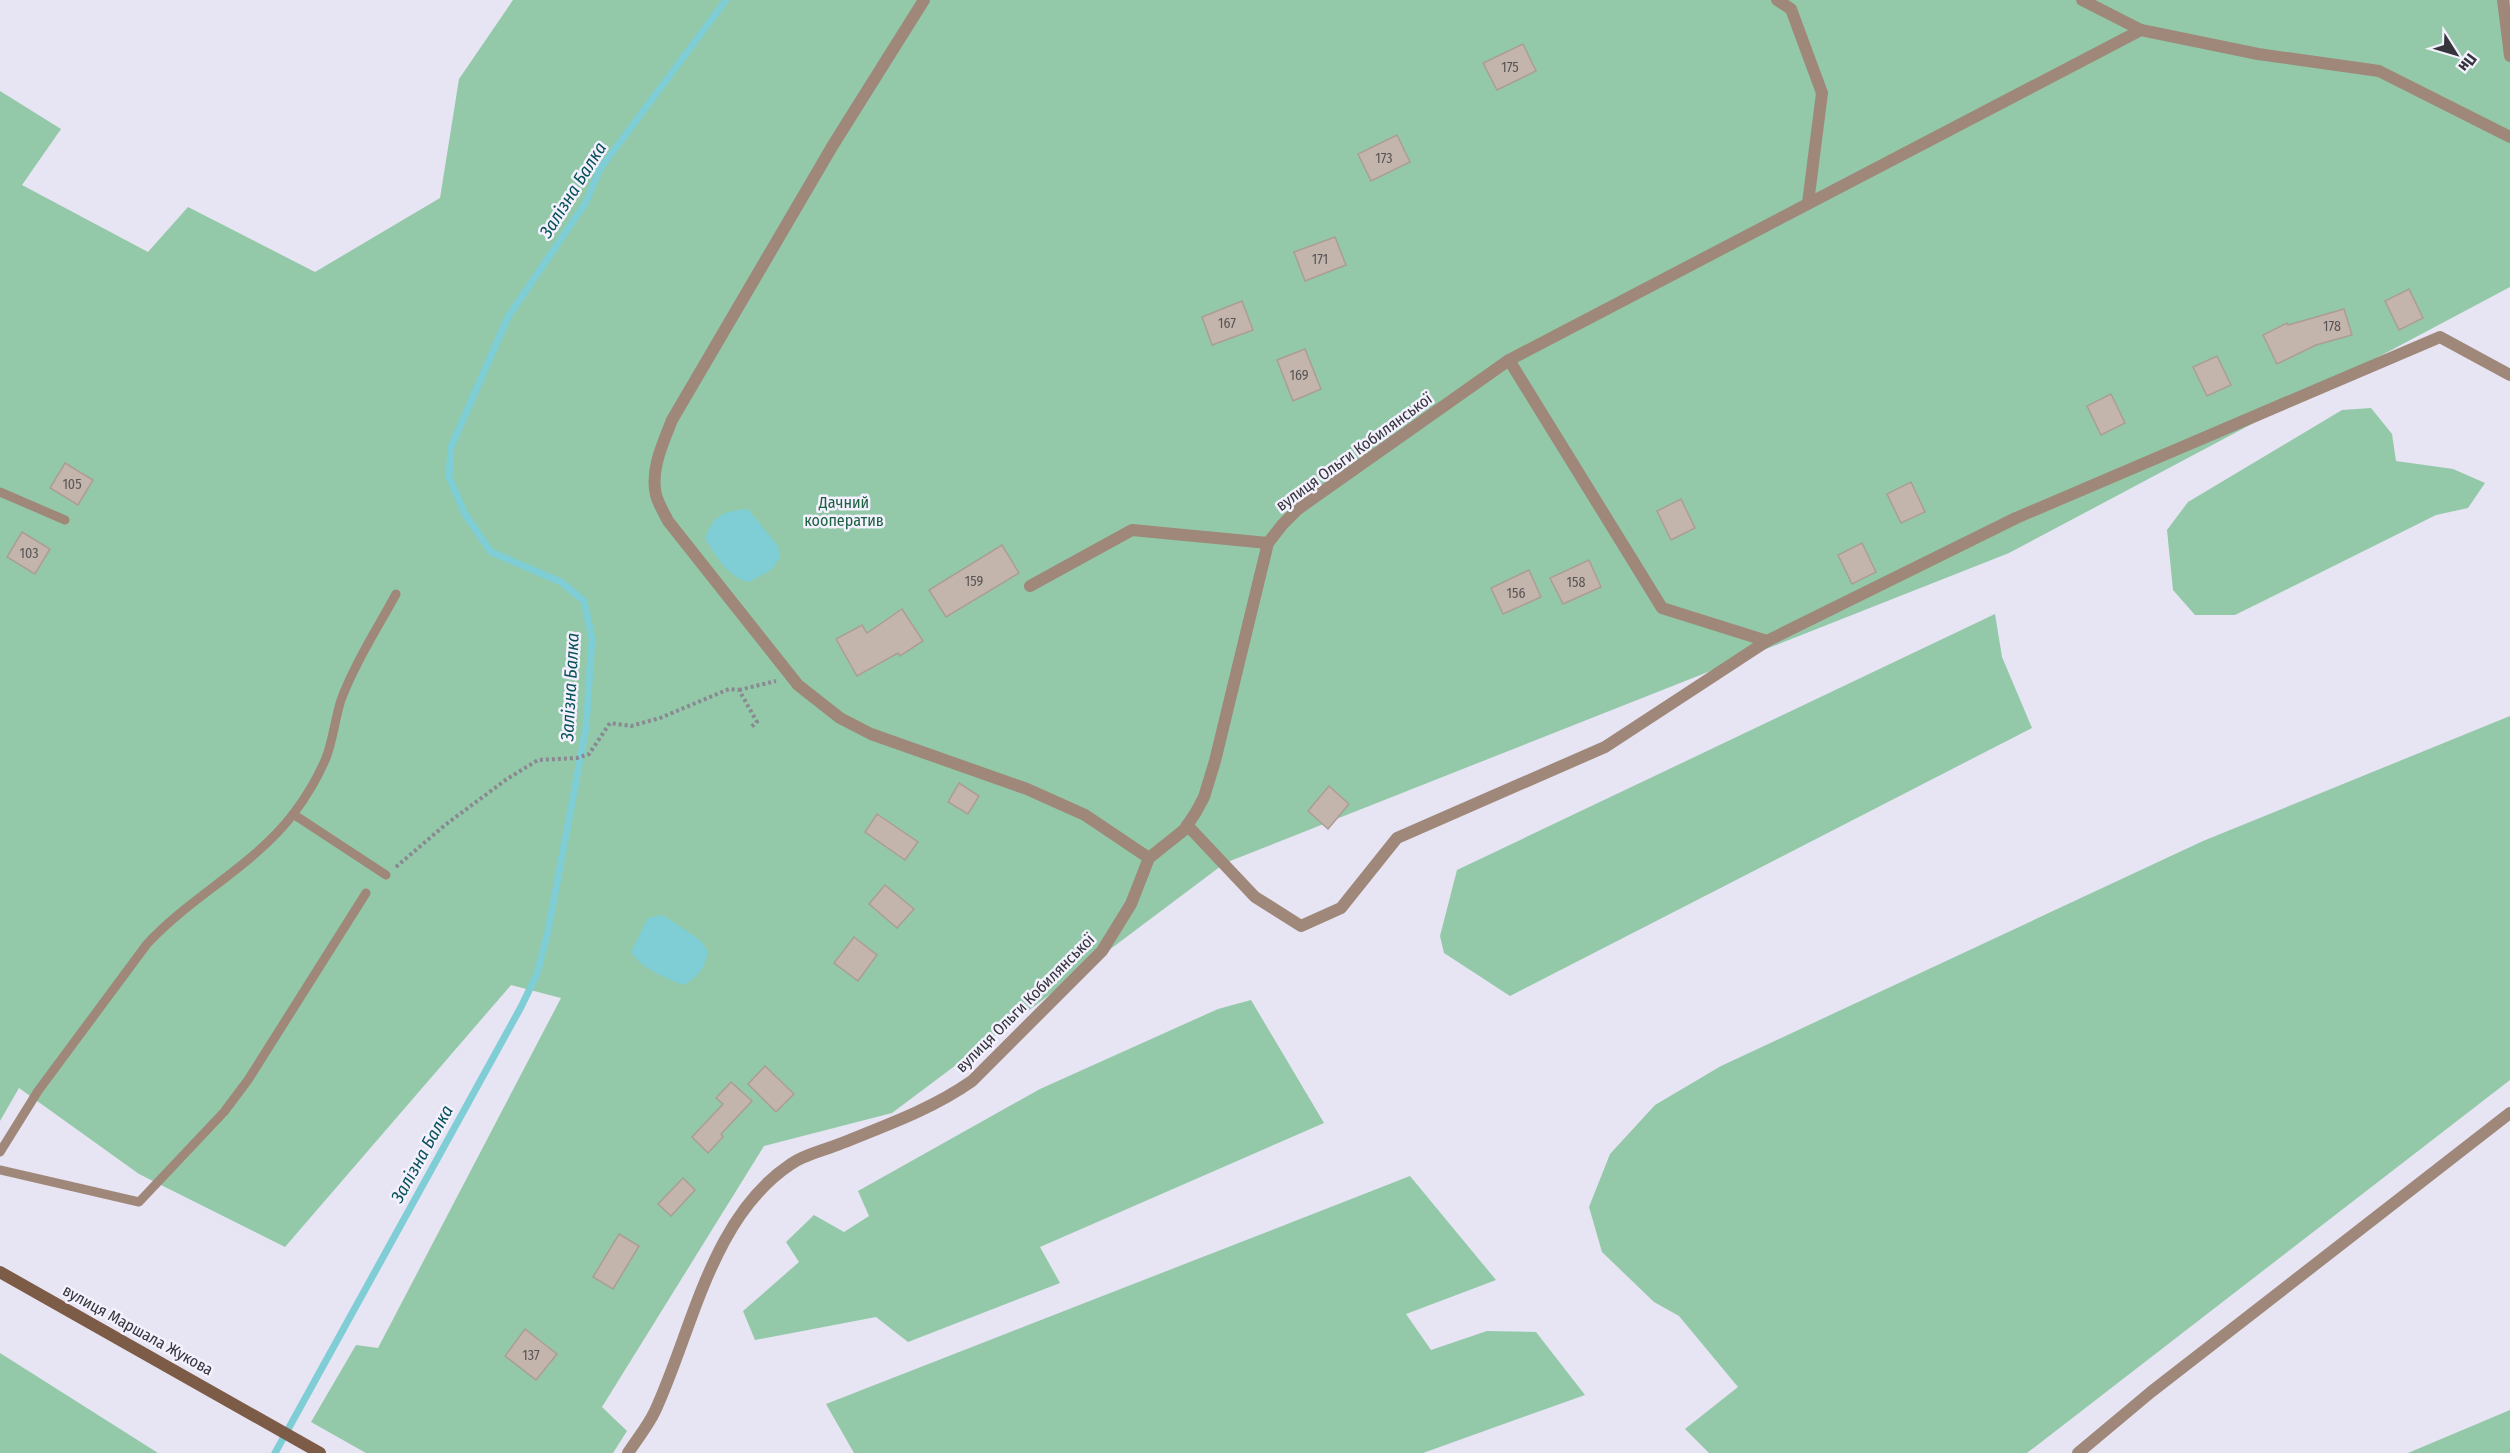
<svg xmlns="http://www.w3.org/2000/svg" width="2510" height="1453" font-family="'Fira Sans Condensed',sans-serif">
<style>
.green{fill:#93c9a9}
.water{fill:#7fcdd5}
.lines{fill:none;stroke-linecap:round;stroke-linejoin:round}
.stream{stroke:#7fcdd5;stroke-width:7}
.building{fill:#c3b5ac;stroke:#ab9d95;stroke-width:1.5}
.path{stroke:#8a8892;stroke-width:4;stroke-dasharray:3 3;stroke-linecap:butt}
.service{stroke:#9f887a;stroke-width:9}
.minor{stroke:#9f887a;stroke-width:12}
.secondary{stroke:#7c5b47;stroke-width:12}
.labels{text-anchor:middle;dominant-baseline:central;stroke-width:5;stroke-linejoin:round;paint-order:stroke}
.number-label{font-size:14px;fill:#595557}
.street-label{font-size:16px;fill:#36353b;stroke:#f4f1fe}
.park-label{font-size:16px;fill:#1e6141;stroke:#f4f1fe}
.water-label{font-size:18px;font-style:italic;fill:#095158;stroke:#f4f1fe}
</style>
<rect width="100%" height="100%" fill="#e7e4f3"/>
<g class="green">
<path d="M513 0H2510V287L2009 553 1225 863 892 1113 764 1146 602 1407 627 1431 613 1453H366L311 1422 356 1345 378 1348 561 998 511 985 285 1247 139 1174 19 1088 0 1121V91L61 129 22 185 148 252 188 207 315 272 440 198 459 79Z"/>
<path d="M2371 408 2392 434 2396 461 2453 469 2485 483 2468 508 2436 515 2235 615H2195L2173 590 2167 530 2188 502 2342 410Z"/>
<path d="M1995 614 2002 657 2032 728 1510 996 1444 953 1440 936 1457 870Z"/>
<path d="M2510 716V1080L2027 1453H1709L1685 1429 1738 1387 1679 1316 1654 1302 1602 1252 1589 1207 1610 1154 1655 1105 1721 1066 2203 841Z"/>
<path d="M1251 1000 1324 1123 1040 1247 1060 1283 908 1342 876 1317 755 1340 743 1311 799 1262 786 1242 814 1215 844 1232 869 1216 858 1191 1040 1089 1218 1009Z"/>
<path d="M1410 1176 1496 1280 1406 1314 1431 1350 1487 1331 1536 1332 1585 1395 1423 1453H854L826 1404Z"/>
<path d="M0 1353 158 1453H0Z"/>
<path d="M2510 1410V1453H2408Z"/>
</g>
<g class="water">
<path d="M748 509 778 546 780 558 771 570 749 582C727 577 717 556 705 539 713 515 724 511 748 509Z"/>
<path d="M663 915 700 940 708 951C706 966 697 979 683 985 665 978 641 968 631 952L648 918Z"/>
</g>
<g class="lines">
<path class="stream" d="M275 1453 521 1007 537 974 548 931 586 728 592 639 584 601 561 582 491 552 465 514 449 477 451 447 508 317 586 202 600 169 726 0"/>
</g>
<g class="building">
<path d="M1523 44 1536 71 1497 90 1483 63Z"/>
<path d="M1397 135 1410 162 1371 181 1358 154Z"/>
<path d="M1335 237 1346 265 1305 281 1294 252Z"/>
<path d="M2409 289 2423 318 2399 330 2385 301Z"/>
<path d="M1242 301 1253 330 1212 345 1202 317Z"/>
<path d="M2344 309 2352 335 2316 345 2277 364 2263 335 2287 323 2288 325Z"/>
<path d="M1305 349 1321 389 1293 401 1277 360Z"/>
<path d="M2217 356 2231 385 2207 396 2193 367Z"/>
<path d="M2111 394 2125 423 2101 435 2087 406Z"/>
<path d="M65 463 93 480 78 505 50 488Z"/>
<path d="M1911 482 1925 512 1901 523 1887 494Z"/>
<path d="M1681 499 1695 528 1671 540 1657 511Z"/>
<path d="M22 532 50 549 35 574 7 557Z"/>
<path d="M1862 543 1876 572 1852 584 1838 555Z"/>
<path d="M1002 545 1019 573 946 617 929 590Z"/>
<path d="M1589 560 1601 587 1563 604 1550 578Z"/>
<path d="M1529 570 1541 597 1503 614 1491 588Z"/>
<path d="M902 609 923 641 900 656 898 653 857 676 836 639 862 625 867 633Z"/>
<path d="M959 783 979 796 968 814 948 802Z"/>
<path d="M1329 786 1349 804 1328 829 1308 811Z"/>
<path d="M877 814 918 842 905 860 865 832Z"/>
<path d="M885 885 914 909 897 928 869 904Z"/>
<path d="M854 937 877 955 858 981 834 963Z"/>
<path d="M765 1066 794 1094 776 1112 748 1084Z"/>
<path d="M731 1082 752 1101 721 1134 723 1137 708 1153 692 1137 723 1104 716 1098Z"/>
<path d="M683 1178 695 1190 671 1216 658 1204Z"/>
<path d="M619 1234 639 1246 613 1289 593 1277Z"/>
<path d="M525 1329 557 1354 536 1380 505 1356Z"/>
</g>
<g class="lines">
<g class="path">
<path d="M739 690 776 681"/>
<path d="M396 867 445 825 507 779 538 760 577 758 589 754 610 723 631 726 660 718 729 689 739 690 757 722 751 727"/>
</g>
<g class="service">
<path d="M0 492 65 520"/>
<path d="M293 814 386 875"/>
<path d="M0 1152 38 1091 147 944C191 896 254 866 294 813 306 797 318 777 326 758 333 740 335 719 341 700 355 663 377 629 396 594"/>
<path d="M0 1170 139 1202 224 1112 248 1080 366 893"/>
</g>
<g class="minor">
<path d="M924 0 833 145 672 420C663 443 650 470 656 495 658 503 664 513 668 521L798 685 840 718 871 734 1027 789 1085 815 1149 858"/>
<path d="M1777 0 1791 9 1822 93 1808 203"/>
<path d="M2082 0 2141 30"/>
<path d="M2503 0 2510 56"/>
<path d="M1509 360 1662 608 1767 641 2016 518 2440 337 2510 375"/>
<path d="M1030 586 1132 530 1268 543"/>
<path d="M1187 825 1255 897 1301 926 1341 908 1397 838 1605 747 1767 641"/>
<path d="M628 1453C637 1439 648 1426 655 1411 693 1329 711 1217 791 1164 805 1154 826 1150 842 1143 887 1125 932 1109 972 1081L1102 951 1131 904 1149 858 1184 830 1196 812 1204 797 1215 761 1268 543 1282 525 1298 509 1509 360 2141 30 2258 54 2379 71 2510 137"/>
<path d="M2078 1453 2151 1392 2510 1113"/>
</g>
<path class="secondary" d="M0 1272 320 1453"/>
</g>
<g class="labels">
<g class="number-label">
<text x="1510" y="67">175</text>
<text x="1384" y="158">173</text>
<text x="1320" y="259">171</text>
<text x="1227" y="323">167</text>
<text x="2332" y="326">178</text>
<text x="1299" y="375">169</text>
<text x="72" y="484">105</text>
<text x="29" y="553">103</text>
<text x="974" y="581">159</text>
<text x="1576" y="582">158</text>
<text x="1516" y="593">156</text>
<text x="531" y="1355">137</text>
</g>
<g class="street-label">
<text transform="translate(1354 452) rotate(-36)">вулиця Ольги Кобилянської</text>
<text transform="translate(1025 1003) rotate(-45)">вулиця Ольги Кобилянської</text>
<text transform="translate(138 1330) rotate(29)">вулиця Маршала Жукова</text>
</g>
<g class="park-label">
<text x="844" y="502">Дачний<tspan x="844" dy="18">кооператив</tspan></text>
</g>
<g class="water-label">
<text transform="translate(573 190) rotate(-58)">Залізна Балка</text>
<text transform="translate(570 687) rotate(-87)">Залізна Балка</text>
<text transform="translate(422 1154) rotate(-61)">Залізна Балка</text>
</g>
</g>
<g transform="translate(2456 54) rotate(127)" stroke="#f4f1fe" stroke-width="4.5" paint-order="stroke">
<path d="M0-4.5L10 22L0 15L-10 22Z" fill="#36353b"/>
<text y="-9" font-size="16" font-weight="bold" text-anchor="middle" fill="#36353b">Пн</text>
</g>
</svg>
